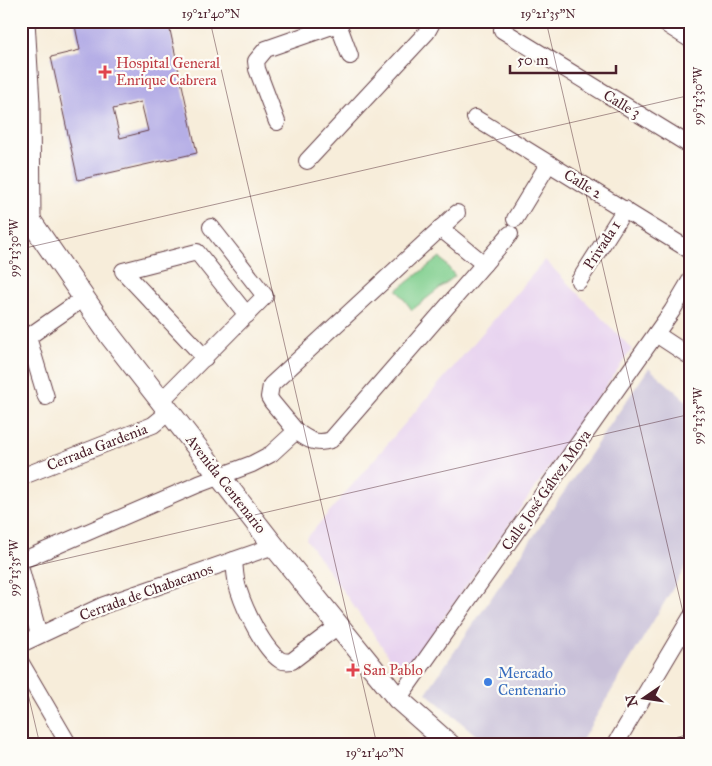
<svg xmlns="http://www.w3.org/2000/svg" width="712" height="766" font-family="'IM FELL Great Primer',serif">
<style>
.built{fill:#e7d2ef}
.industrial{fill:#c8bfd8}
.green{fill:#81cf8f;stroke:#66775d}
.building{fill:#b5aee6;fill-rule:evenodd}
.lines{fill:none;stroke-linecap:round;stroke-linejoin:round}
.minor-casing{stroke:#643e45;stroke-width:18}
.major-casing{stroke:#643e45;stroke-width:23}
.minor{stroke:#fff;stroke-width:16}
.major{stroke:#fff;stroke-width:21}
.ticks{fill:none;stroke:#4a1f2b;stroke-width:1;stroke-opacity:0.45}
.health-dot{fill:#e0444e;stroke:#fdfcf7;stroke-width:2}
.shop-dot{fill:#3f7fe0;stroke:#fdfcf7;stroke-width:2}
.labels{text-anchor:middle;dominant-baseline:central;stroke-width:4.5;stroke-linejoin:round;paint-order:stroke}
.health-label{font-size:15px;fill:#be3a42;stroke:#fdfcf7;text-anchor:start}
.street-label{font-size:15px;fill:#4a1f2b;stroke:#fdfcf7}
.shop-label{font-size:15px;fill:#366cbe;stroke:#fdfcf7;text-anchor:start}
.neatline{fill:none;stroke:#4a1f2b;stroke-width:2}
.ticks-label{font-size:12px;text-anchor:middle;fill:#4a1f2b}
</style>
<rect width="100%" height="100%" fill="#fdfcf7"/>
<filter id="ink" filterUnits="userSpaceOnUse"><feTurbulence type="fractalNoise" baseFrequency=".02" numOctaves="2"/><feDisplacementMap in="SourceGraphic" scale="10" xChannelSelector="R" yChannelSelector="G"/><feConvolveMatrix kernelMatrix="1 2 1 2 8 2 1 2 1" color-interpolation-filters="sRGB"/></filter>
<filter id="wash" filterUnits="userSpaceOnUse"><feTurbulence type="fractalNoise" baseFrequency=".0096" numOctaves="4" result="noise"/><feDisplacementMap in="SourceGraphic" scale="20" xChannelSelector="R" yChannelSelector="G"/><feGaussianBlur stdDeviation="1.12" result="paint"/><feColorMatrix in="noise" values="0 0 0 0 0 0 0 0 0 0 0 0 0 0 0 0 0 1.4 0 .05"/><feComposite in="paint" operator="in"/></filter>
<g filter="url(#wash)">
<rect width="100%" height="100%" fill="#f7edda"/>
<path class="built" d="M545 260 632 349 403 676 306 539Z"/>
<path class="industrial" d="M649 368 691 405V558L579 745H488L426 693Z"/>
<path class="green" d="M440 257 455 276 412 310 397 290Z"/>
<g id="blocks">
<path class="building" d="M74 21H168L197 153 78 180 51 57 80 50ZM141 102 148 131 120 138 113 109Z"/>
</g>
</g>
<g filter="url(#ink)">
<use href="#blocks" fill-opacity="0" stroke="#643e45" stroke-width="1"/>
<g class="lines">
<defs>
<g id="minor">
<path d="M337 21 350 56"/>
<path d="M661 21 691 40"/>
<path d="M502 30 691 146"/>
<path d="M475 118 691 251"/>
<path d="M277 122 257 69 256 61 266 49 338 24"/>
<path d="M307 161 427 32 433 21"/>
<path d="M515 219 549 163"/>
<path d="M440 228 484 264"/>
<path d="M579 281 625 209"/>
<path d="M656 334 691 357"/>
<path d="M28 337 46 397"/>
<path d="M21 340 28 337 84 298"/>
<path d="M205 358 123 271 197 252 247 315"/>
<path d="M161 401 265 296 211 227"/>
<path d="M296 431C308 440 316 445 331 440L510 234"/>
<path d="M21 477 153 425 169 412"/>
<path d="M234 560C235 570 235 581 239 591 245 610 263 648 280 660 284 662 287 662 292 661L338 626"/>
<path d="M21 561 199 484 252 464 271 454 296 431 272 402 269 397 271 385 457 213"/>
<path d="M21 570 39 635"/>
<path d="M21 644 104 605 274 546"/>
<path d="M21 663 69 745"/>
<path d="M398 699 672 311 691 279"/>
<path d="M615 745 691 617"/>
</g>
<g id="major">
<path d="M24 21 29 103 30 221"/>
<path d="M21 207 111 337 274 546 398 699 450 745"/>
</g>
</defs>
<use href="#minor" class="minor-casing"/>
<use href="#major" class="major-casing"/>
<use href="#minor" class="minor"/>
<use href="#major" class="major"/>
</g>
</g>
<path class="ticks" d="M210 21 377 745M546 21 691 647M21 249 691 95M21 569 691 414M21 664 40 745M645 745 691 734"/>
<g class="health-dot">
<path d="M102.5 64.5h5v5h5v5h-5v5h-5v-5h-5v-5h5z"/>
<path d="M350.5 662.5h5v5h5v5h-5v5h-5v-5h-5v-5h5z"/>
</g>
<circle class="shop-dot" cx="488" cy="682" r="5"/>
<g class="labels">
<g class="health-label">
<text x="116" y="63">Hospital General<tspan x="116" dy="17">Enrique Cabrera</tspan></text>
<text x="363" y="670">San Pablo</text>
</g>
<g class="street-label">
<text transform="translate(622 104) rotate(31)">Calle 3</text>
<text transform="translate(583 184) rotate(31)">Calle 2</text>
<text transform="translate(602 245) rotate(-57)">Privada 1</text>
<text transform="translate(97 447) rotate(-21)">Cerrada Gardenia</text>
<text transform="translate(226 484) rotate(52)">Avenida Centenario</text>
<text transform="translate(546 490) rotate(-55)">Calle José Gálvez Moya</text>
<text transform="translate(146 592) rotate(-20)">Cerrada de Chabacanos</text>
</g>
<g class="shop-label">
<text x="498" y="673">Mercado<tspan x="498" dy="17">Centenario</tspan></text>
</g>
</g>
<rect width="712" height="766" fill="none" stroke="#fdfcf7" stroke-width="55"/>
<g transform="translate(644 698) rotate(257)" stroke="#fdfcf7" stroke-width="4" paint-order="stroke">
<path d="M0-4L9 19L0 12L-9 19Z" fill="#4a1f2b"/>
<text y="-8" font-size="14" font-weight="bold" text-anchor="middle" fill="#4a1f2b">N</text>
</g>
<path d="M510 65v8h106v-8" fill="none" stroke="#4a1f2b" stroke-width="2.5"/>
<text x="517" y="65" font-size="15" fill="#4a1f2b" stroke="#fdfcf7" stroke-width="4" paint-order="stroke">50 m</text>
<rect x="28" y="28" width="656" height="710" class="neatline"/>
<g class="ticks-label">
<text x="211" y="18">19°21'40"N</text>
<text x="548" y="18">19°21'35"N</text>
<text transform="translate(698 96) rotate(-90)" y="4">99°13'30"W</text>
<text transform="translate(14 248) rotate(-90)" y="4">99°13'30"W</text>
<text transform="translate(698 416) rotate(-90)" y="4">99°13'35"W</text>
<text transform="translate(14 568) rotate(-90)" y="4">99°13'35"W</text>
<text x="375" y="757">19°21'40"N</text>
</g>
</svg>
